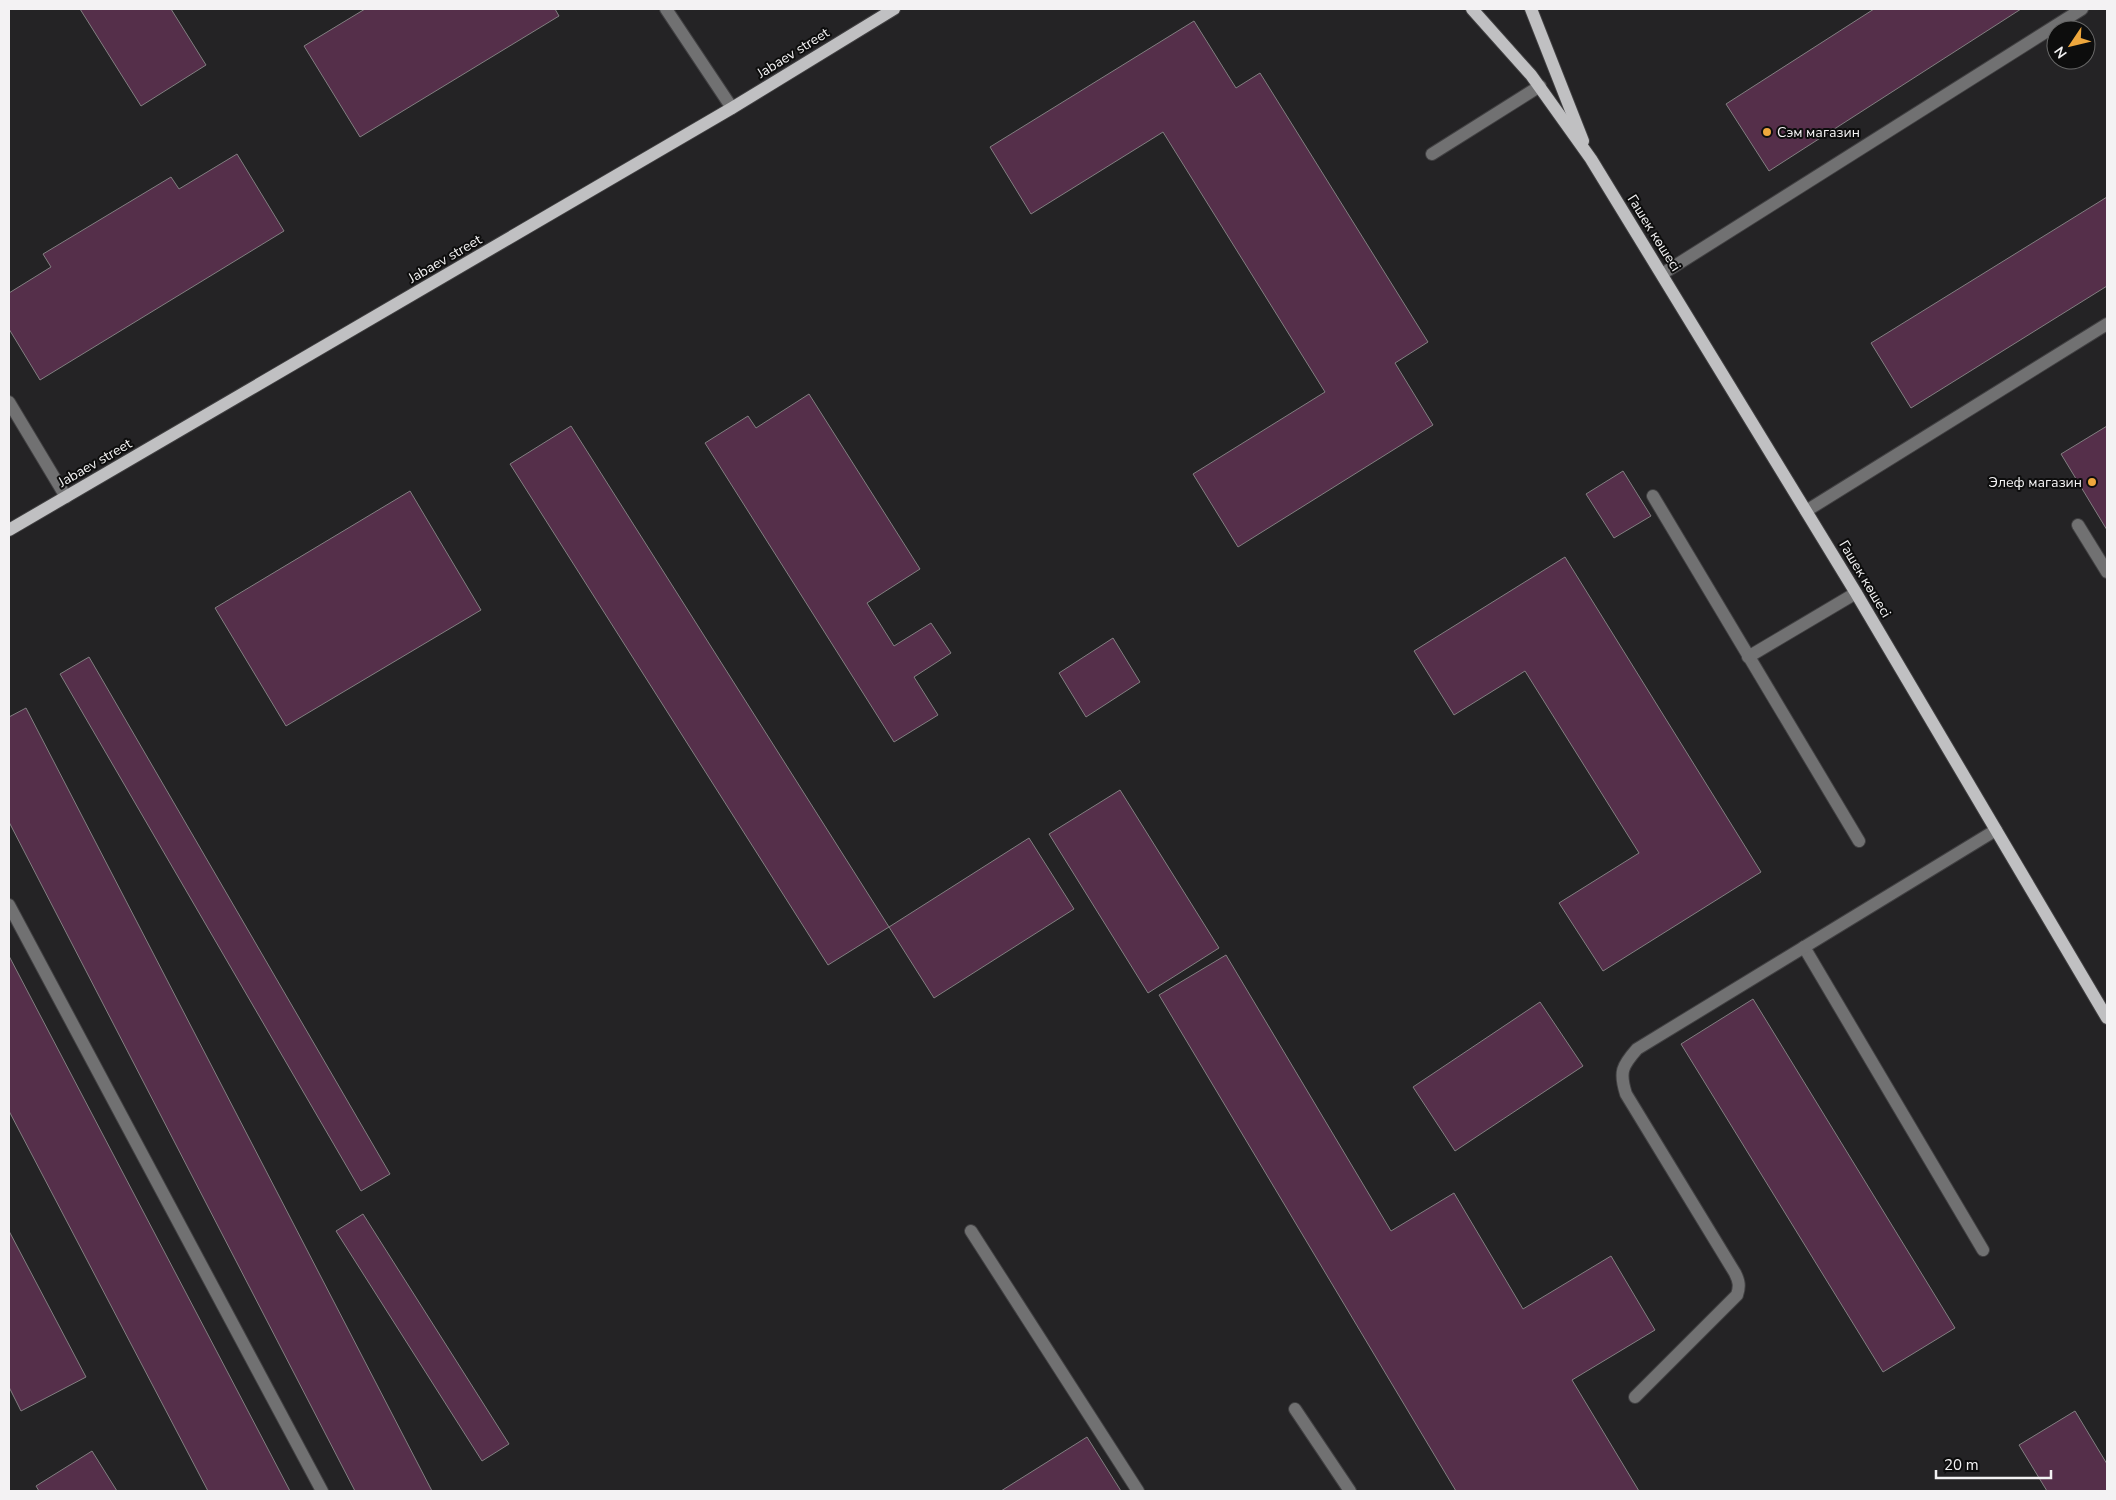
<svg xmlns="http://www.w3.org/2000/svg" width="2116" height="1500" font-family="'Nunito Sans',sans-serif">
<style>
.building{fill:#552f4a;stroke:#827f81}
.lines{fill:none;stroke-linecap:round;stroke-linejoin:round}
.minor-casing{stroke:#414042;stroke-width:14}
.major-casing{stroke:#414042;stroke-width:14}
.minor{stroke:#717172;stroke-width:12}
.major{stroke:#c0c0c2;stroke-width:12}
.poi-dot{fill:#eea73d;stroke:#0d0d0d;stroke-width:2}
.labels{text-anchor:middle;dominant-baseline:central;stroke-width:4;stroke-linejoin:round;paint-order:stroke}
.street-label{font-size:14px;fill:#f3f2f3;stroke:#0d0d0d}
.poi-label{font-size:14px;fill:#f3f2f3;stroke:#0d0d0d;text-anchor:start}
</style>
<rect width="100%" height="100%" fill="#242325"/>
<g class="building">
<path d="M80 9H171L206 65 141 106Z"/>
<path d="M365 9H555L559 16 360 137 304 46Z"/>
<path d="M1874 9H2021L1769 171 1726 104Z"/>
<path d="M1194 21 1236 88 1260 73 1428 342 1395 363 1433 425 1238 547 1193 474 1325 392 1163 132 1031 214 990 147Z"/>
<path d="M237 154 284 231 40 380 9 329V293L51 267 43 254 171 177 179 189Z"/>
<path d="M2107 197V286L1911 408 1871 343Z"/>
<path d="M809 394 920 569 867 603 894 646 931 623 951 653 914 677 938 715 894 742 705 443 748 416 756 428Z"/>
<path d="M571 426 889 927 828 965 510 464Z"/>
<path d="M2107 426V530L2061 454Z"/>
<path d="M1623 471 1651 516 1614 538 1586 494Z"/>
<path d="M410 491 481 610 286 726 215 608Z"/>
<path d="M1565 557 1761 872 1603 971 1559 903 1639 853 1525 671 1454 715 1414 651Z"/>
<path d="M1113 638 1140 682 1086 717 1059 673Z"/>
<path d="M89 657 390 1174 361 1191 60 674Z"/>
<path d="M26 708 432 1491H355L9 822V717Z"/>
<path d="M1120 790 1219 948 1148 993 1049 834Z"/>
<path d="M1029 838 1074 909 934 998 889 927Z"/>
<path d="M1226 955 1391 1231 1454 1193 1523 1309 1611 1256 1655 1330 1572 1380 1639 1491H1456L1159 995Z"/>
<path d="M9 956 290 1491H208L9 1111Z"/>
<path d="M1753 999 1955 1328 1883 1372 1681 1044Z"/>
<path d="M1540 1002 1583 1066 1455 1151 1413 1087Z"/>
<path d="M363 1214 509 1444 482 1461 336 1231Z"/>
<path d="M9 1231 86 1377 21 1411 9 1387Z"/>
<path d="M2075 1411 2107 1464V1491H2047L2019 1445Z"/>
<path d="M1087 1437 1121 1491H1001Z"/>
<path d="M92 1451 117 1491H39L36 1486Z"/>
</g>
<g class="lines">
<defs>
<g id="minor">
<path d="M666 9 732 108"/>
<path d="M1432 154 1540 86"/>
<path d="M1662 274 2082 9"/>
<path d="M9 402 66 497"/>
<path d="M1653 496 1859 841"/>
<path d="M1806 511 2107 324"/>
<path d="M2078 525 2107 572"/>
<path d="M1748 657 1856 593"/>
<path d="M9 905 322 1491"/>
<path d="M1804 947 1983 1250"/>
<path d="M971 1231 1138 1491"/>
<path d="M1635 1397 1737 1295C1740 1286 1739 1281 1735 1273L1626 1094C1619 1072 1622 1066 1637 1049L1996 830"/>
<path d="M1295 1409 1350 1491"/>
</g>
<g id="major">
<path d="M1472 9 1531 75 1591 159 1856 593 2107 1018"/>
<path d="M1531 9 1583 141"/>
<path d="M9 530 732 108 894 9"/>
</g>
</defs>
<use href="#minor" class="minor-casing"/>
<use href="#major" class="major-casing"/>
<use href="#minor" class="minor"/>
<use href="#major" class="major"/>
</g>
<g class="poi-dot">
<circle cx="1767" cy="132" r="5"/>
<circle cx="2092" cy="482" r="5"/>
</g>
<g class="labels">
<g class="street-label">
<text transform="translate(793 53) rotate(-32)">Jabaev street</text>
<text transform="translate(1654 233) rotate(58)">Гашек көшесі</text>
<text transform="translate(445 259) rotate(-30)">Jabaev street</text>
<text transform="translate(95 463) rotate(-30)">Jabaev street</text>
<text transform="translate(1865 579) rotate(59)">Гашек көшесі</text>
</g>
<g class="poi-label">
<text x="1777" y="132">Сэм магазин</text>
<text x="2082" y="482" text-anchor="end">Элеф магазин</text>
</g>
</g>
<rect width="2116" height="1500" fill="none" stroke="#f3f2f3" stroke-width="20"/>
<g transform="translate(2071 45) rotate(235)"><circle r="24" fill="#0d0d0d" stroke="#696969"/>
<path d="M0-4L9 19L0 12L-9 19Z" fill="#eea73d"/>
<text y="-8" font-size="14" font-weight="bold" text-anchor="middle" fill="#f3f2f3">N</text>
</g>
<path d="M1936 1470v8h115v-8" fill="none" stroke="#f3f2f3" stroke-width="2.5"/>
<text x="1944" y="1470" font-size="15" fill="#f3f2f3" stroke="#0d0d0d" stroke-width="4" paint-order="stroke">20 m</text>
</svg>
